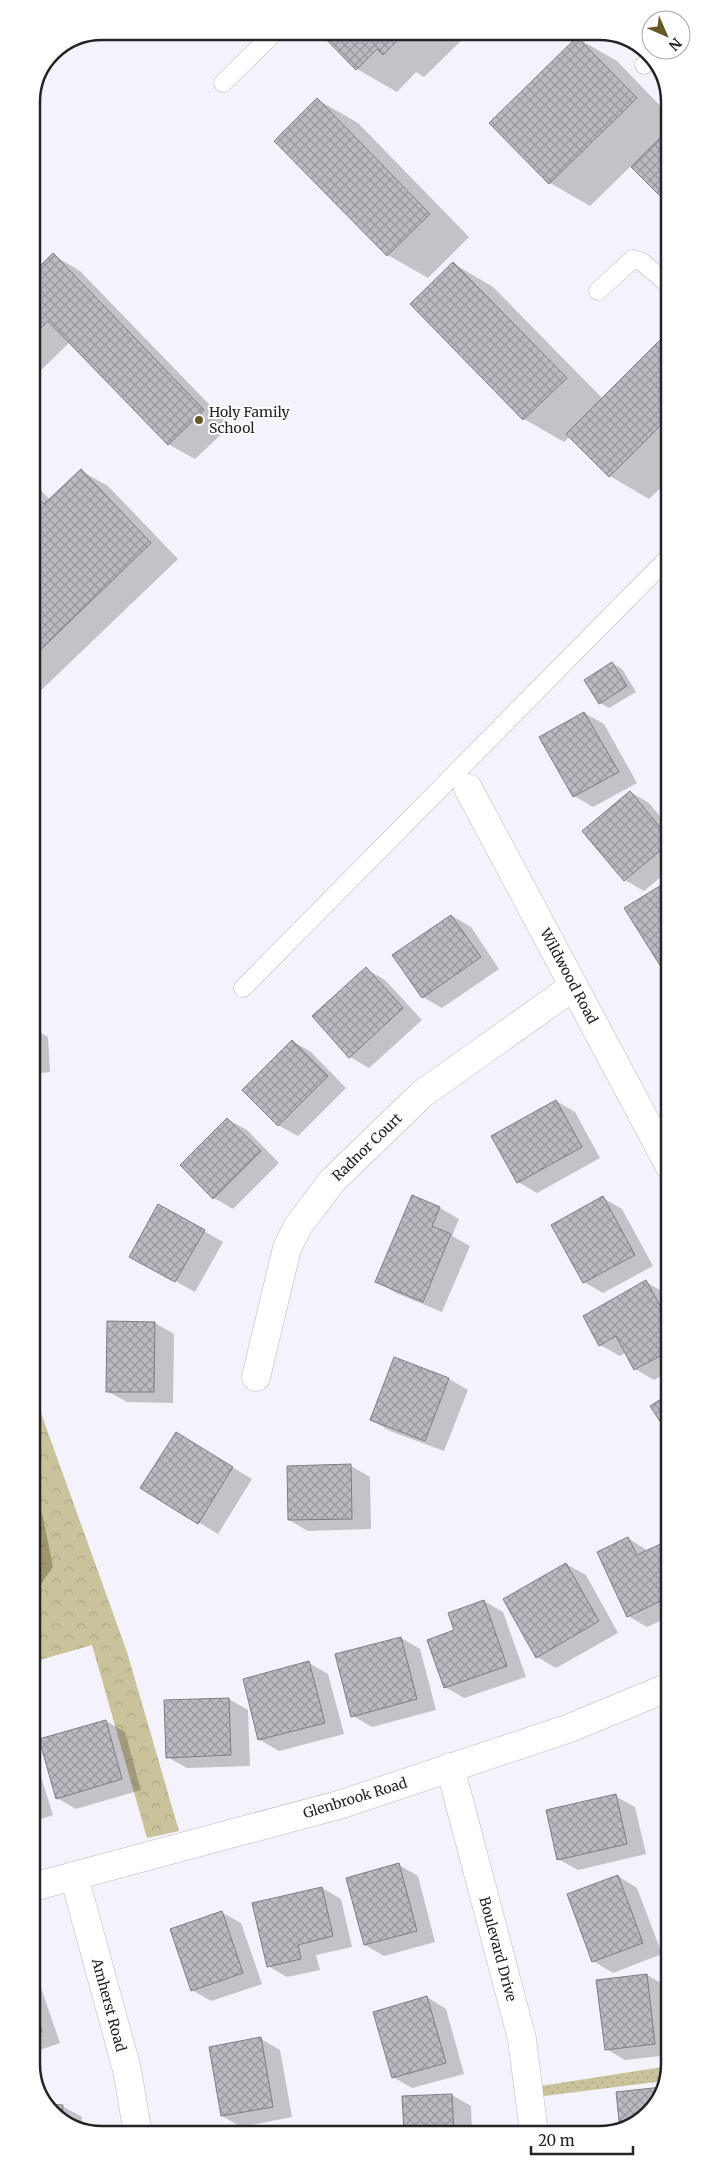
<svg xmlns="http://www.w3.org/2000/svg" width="701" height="2166" font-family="Merriweather,serif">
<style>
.forest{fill:url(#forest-crowns)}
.park{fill:url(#park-dots)}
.water{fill:url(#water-ripples)}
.shadow{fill:#0003}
.building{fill:url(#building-cross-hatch);stroke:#7f7e87}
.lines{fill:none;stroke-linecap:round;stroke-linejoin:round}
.service-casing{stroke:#b8b7c0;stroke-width:19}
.minor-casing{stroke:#b8b7c0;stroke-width:29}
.service{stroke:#fff;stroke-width:18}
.minor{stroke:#fff;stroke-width:28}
.poi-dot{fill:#655a27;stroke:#fff;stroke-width:2}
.labels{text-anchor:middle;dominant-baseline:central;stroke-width:4;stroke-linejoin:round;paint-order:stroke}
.poi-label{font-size:14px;fill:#242427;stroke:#fff;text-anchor:start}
.street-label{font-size:14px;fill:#242427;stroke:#fff}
.rim{fill:none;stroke:#242427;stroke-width:2.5}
</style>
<defs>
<pattern id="forest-crowns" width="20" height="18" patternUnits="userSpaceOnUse" patternTransform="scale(1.25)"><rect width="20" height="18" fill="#cac29b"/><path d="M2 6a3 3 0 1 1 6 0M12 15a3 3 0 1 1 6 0" fill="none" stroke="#ada786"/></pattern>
<pattern id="park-dots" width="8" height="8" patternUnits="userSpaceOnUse" patternTransform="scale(1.25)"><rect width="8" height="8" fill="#cac29b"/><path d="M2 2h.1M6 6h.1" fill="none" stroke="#ada786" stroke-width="1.8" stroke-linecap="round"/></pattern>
<pattern id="water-ripples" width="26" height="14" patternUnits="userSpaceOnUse" patternTransform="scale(1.25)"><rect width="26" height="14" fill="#9f966d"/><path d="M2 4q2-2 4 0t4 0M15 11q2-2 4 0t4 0" fill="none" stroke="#817a5a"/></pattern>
<pattern id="building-cross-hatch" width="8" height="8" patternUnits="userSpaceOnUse" patternTransform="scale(1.25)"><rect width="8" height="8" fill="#bbbac3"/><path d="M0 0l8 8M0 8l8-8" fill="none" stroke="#98979e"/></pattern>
</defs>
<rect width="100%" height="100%" fill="#f4f3fc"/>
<path class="forest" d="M33 1391 127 1652 179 1831 147 1838 92 1645 33 1662Z"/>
<path class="park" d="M669 2066 664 2081 536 2097 534 2087Z"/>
<path class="water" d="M33 1491 43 1517 53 1567 33 1595Z"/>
<g class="shadow">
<path d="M471 31 424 77 416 72 397 92 357 69 321 32Z"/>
<path d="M577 38 617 61 667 113 668 202 631 166 590 206 550 183Z"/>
<path d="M318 100 358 123 469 237 428 278 388 255Z"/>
<path d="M53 255 80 271 230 426 195 459 168 444 70 342 32 379V275Z"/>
<path d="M454 264 493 287 603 399 668 334V481L649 499 610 476 570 436 564 442 524 419 412 304Z"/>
<path d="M81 471 108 486 178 559 32 699V481L50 500Z"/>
<path d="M612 663 622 669 636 692 609 708 600 703Z"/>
<path d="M584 713 604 724 637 783 593 807 574 796Z"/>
<path d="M630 792 649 803 668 826V871L644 891 625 880Z"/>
<path d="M668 882V970L662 966 626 909Z"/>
<path d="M452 916 471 927 499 969 442 1008 423 997Z"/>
<path d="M366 969 385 980 422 1020 369 1068 350 1057Z"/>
<path d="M32 1028 48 1037 50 1072 32 1074Z"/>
<path d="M292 1041 311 1052 346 1088 298 1136 278 1125Z"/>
<path d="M556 1101 575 1112 600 1158 537 1193 518 1182Z"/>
<path d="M227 1119 247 1130 279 1163 233 1209 214 1198Z"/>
<path d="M603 1198 622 1209 653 1266 603 1293 584 1282Z"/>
<path d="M159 1205 223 1242 195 1292 150 1267Z"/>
<path d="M440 1208 459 1219 452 1236 470 1246 442 1312 396 1293 377 1282Z"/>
<path d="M646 1282 665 1293 669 1299V1372L654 1380 635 1369 626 1352 620 1356 600 1345Z"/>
<path d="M155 1323 174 1334 173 1403 127 1402 107 1391Z"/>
<path d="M449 1379 468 1390 444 1451 390 1431 371 1420Z"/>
<path d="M195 1445 252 1479 218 1534 142 1488Z"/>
<path d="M351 1466 370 1477 371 1529 308 1531 289 1520Z"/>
<path d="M628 1538 648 1551 669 1541V1617L647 1627 628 1616Z"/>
<path d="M566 1564 586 1575 618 1633 556 1668 537 1657Z"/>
<path d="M484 1601 503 1612 526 1677 464 1698 445 1687 456 1631Z"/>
<path d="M401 1638 420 1649 436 1710 372 1727 353 1716Z"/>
<path d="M309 1663 328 1674 344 1734 279 1751 260 1740Z"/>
<path d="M229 1699 248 1710 250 1766 187 1768 167 1757 165 1702Z"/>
<path d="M106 1721 125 1732 141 1790 76 1809 57 1798Z"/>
<path d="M33 1751 53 1815 33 1822Z"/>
<path d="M615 1796 635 1807 646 1854 578 1870 558 1859Z"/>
<path d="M399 1865 418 1876 435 1942 384 1956 365 1945Z"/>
<path d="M618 1876 637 1888 662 1954 613 1973 593 1961Z"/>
<path d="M322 1888 341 1899 352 1947 316 1955 320 1970 287 1977 268 1966Z"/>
<path d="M221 1912 241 1923 262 1984 211 2001 192 1990Z"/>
<path d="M33 1974 37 1976 60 2043 34 2052Z"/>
<path d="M647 1975 666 1986 670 2017V2055L625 2060 606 2049Z"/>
<path d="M427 1997 446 2009 464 2074 412 2088 393 2077Z"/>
<path d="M261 2039 280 2050 292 2117 241 2127 222 2116Z"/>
<path d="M452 2095 471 2106 472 2133H405L403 2097Z"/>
<path d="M48 2105 62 2106 82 2117 81 2128 56 2117Z"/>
</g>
<g class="building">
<path d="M407 31 383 55 377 49 356 70 319 32Z"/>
<path d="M577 37 637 98 549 184 489 123Z"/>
<path d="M317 98 430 214 387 256 274 141Z"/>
<path d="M667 131 668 204 631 167Z"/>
<path d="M53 253 204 410 168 445 48 321 32 337V274Z"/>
<path d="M453 262 567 378 523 420 410 304Z"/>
<path d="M668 332V418L609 477 566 434Z"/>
<path d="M81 469 151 543 32 658V492L44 504Z"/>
<path d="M668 654V671L661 658Z"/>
<path d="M612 662 627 686 599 704 584 680Z"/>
<path d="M584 712 619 772 573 797 539 737Z"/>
<path d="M630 791 668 837V844L624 881 582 831Z"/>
<path d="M668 881V962L661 967 624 908Z"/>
<path d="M451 915 481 957 422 998 392 955Z"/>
<path d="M366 967 403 1008 349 1058 312 1016Z"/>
<path d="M292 1040 328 1076 278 1126 242 1090Z"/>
<path d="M556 1100 582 1147 517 1183 491 1136Z"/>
<path d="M227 1118 261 1151 213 1199 180 1165Z"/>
<path d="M412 1195 440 1207 432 1226 451 1234 423 1302 375 1282Z"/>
<path d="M603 1196 635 1255 583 1283 551 1225Z"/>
<path d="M158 1204 205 1230 175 1282 129 1257Z"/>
<path d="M646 1280 669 1322V1351L634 1370 616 1336 599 1346 583 1316Z"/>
<path d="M107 1321 155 1322 154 1392H106Z"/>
<path d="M394 1357 449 1378 425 1441 370 1420Z"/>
<path d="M669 1394V1435L650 1406Z"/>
<path d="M176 1432 233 1467 198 1524 140 1488Z"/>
<path d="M351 1464 352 1519 288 1520 287 1466Z"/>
<path d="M628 1537 637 1555 669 1540V1597L627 1617 597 1552Z"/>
<path d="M566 1563 599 1621 536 1658 503 1599Z"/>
<path d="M484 1600 507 1666 444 1688 427 1640 454 1630 448 1613Z"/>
<path d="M401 1637 417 1699 351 1717 335 1654Z"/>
<path d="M309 1661 325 1723 258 1740 243 1679Z"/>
<path d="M229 1698 231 1755 166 1758 164 1700Z"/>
<path d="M106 1720 122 1779 56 1799 39 1739Z"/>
<path d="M616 1794 627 1844 557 1860 546 1810Z"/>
<path d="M399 1863 417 1931 364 1945 346 1878Z"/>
<path d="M618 1875 643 1943 592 1962 567 1894Z"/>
<path d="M322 1887 333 1936 298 1945 301 1959 267 1967 252 1903Z"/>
<path d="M222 1911 243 1973 191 1991 170 1929Z"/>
<path d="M647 1974 655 2044 605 2050 596 1980Z"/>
<path d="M427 1996 446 2063 392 2078 373 2012Z"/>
<path d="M34 2009 42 2032 34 2035Z"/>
<path d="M261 2037 273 2107 221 2116 209 2047Z"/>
<path d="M662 2087 655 2107 620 2130 616 2092Z"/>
<path d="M452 2094 454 2133H404L402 2096Z"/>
<path d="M47 2104 63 2105 62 2120 56 2117Z"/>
<path d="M271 2129 272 2134H247Z"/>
</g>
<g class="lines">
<defs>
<g id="service">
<path d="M644 65 651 58"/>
<path d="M223 83 276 31"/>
<path d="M598 291 633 259 642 262 668 284"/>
<path d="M243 988 668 558"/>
</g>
<g id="minor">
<path d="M468 788 669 1165"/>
<path d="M256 1377 287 1248 298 1226 332 1181 422 1094 574 986"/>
<path d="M450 1767 522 2039 534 2133"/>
<path d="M74 1876 127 2070 138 2134"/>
<path d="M33 1887 342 1804 570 1728 669 1687"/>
</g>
</defs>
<use href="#service" class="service-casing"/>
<use href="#minor" class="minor-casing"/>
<use href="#service" class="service"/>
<use href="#minor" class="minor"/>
</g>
<circle class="poi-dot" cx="199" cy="420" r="5"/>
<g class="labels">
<g class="poi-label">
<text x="209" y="412">Holy Family<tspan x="209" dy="16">School</tspan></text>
</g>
<g class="street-label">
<text transform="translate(569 976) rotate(62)">Wildwood Road</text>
<text transform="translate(367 1147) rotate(-44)">Radnor Court</text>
<text transform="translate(355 1798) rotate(-17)">Glenbrook Road</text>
<text transform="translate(498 1949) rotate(75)">Boulevard Drive</text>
<text transform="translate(109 2005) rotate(75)">Amherst Road</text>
</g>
</g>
<path d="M0 0H701V2166H0ZM102 40H599A62 62 0 0 1 661 102V2064A62 62 0 0 1 599 2126H102A62 62 0 0 1 40 2064V102A62 62 0 0 1 102 40Z" fill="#fff" fill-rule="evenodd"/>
<path class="rim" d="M102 40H599A62 62 0 0 1 661 102V2064A62 62 0 0 1 599 2126H102A62 62 0 0 1 40 2064V102A62 62 0 0 1 102 40Z"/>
<g transform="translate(666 35) rotate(135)"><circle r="24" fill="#ffffff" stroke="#a7a7a9"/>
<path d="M0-4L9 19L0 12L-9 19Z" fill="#655a27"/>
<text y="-8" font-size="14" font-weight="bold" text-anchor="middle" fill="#242427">N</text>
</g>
<path d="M531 2146v8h102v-8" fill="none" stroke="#242427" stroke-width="2.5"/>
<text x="538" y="2146" font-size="15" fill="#242427" stroke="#ffffff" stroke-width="4" paint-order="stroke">20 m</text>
</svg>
